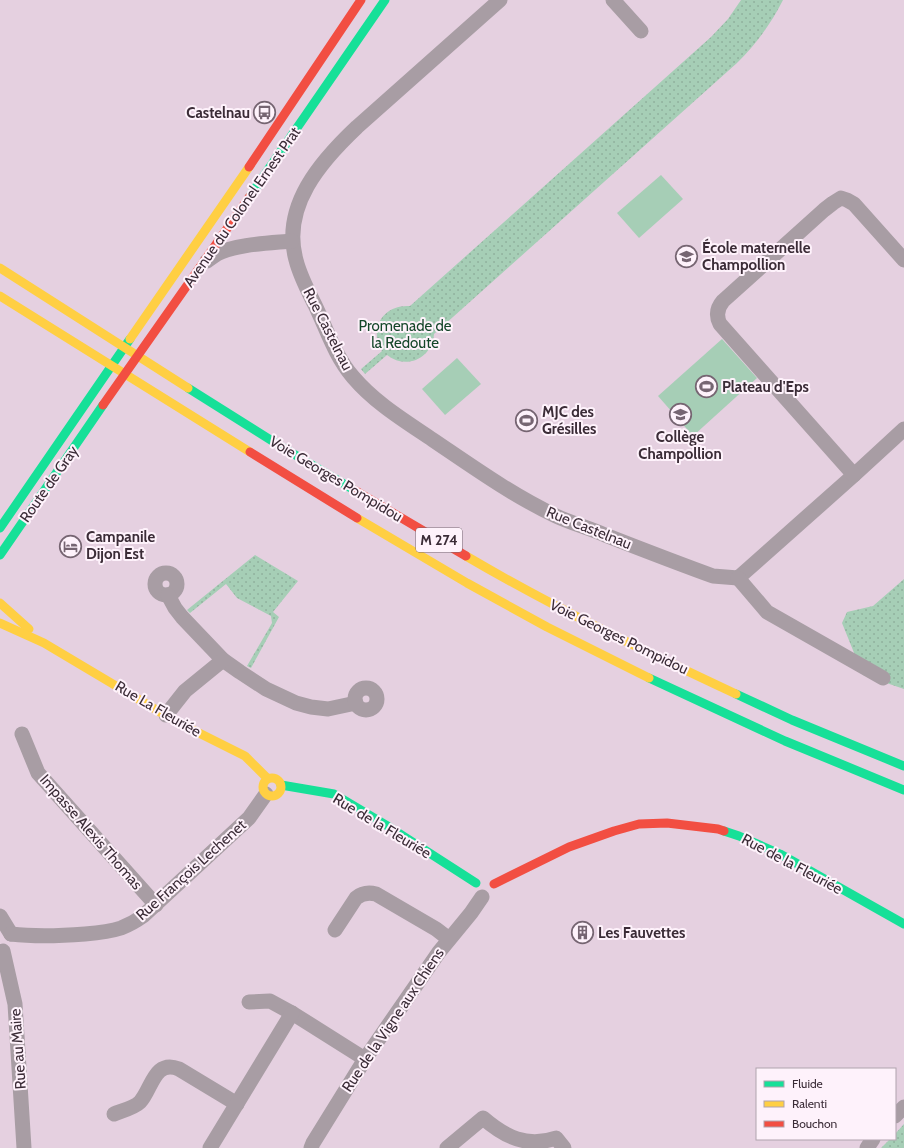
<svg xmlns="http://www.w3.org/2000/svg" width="904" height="1148" font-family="Cabin,sans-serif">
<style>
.grass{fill:url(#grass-dots)}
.garden{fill:#a6ceb6}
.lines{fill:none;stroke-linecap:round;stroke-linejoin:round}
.street{stroke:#a89da4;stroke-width:15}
.fast{stroke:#16e098;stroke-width:9}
.slow{stroke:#ffcf43;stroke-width:9}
.jam{stroke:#f24e42;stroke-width:9}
.labels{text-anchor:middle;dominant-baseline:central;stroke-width:4;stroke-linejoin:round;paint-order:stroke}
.shield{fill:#fef2fb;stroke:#766772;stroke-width:1}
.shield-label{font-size:14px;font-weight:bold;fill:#3b2c37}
.poi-label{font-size:15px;font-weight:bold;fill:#3b2c37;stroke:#fef2fb;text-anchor:start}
.street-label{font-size:15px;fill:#3b2c37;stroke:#fef2fb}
.park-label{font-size:15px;fill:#144629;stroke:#fef2fb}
</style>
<defs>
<pattern id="grass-dots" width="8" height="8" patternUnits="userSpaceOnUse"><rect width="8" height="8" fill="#a6ceb6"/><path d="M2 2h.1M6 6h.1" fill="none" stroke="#90b19d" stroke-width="1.8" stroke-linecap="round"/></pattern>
</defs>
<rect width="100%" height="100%" fill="#e5d0e0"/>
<g class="grass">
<path d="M741 0H783C771 24 756 44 737 63L434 334C432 359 406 370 387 355L365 374 361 369 382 351C368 328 384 304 410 306L711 37 728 19Z"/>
<path d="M255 555 298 581 273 612 279 617 251 668 247 666 272 623 271 616 237 598 226 584 190 613 187 610Z"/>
<path d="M904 579V689L863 675 842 623 847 612 873 606Z"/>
<path d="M904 1124V1148H881L890 1139H895V1134Z"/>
</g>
<g class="garden">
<path d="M661 175 683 199 639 238 617 213Z"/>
<path d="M722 339 757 378 693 436 658 396Z"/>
<path d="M457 358 481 384 445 415 422 389Z"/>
</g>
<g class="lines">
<g class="street">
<path d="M500 0 357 127C321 161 281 206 296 260 300 276 308 291 315 305 327 330 335 356 353 377 375 403 405 421 433 440 473 467 512 495 556 516 571 523 589 528 605 535 641 549 677 563 713 576L738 578 854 475 904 429"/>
<path d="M613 0 641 31"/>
<path d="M207 261C210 259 214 256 217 254 235 244 272 243 292 241"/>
<path d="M854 475 720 324C716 316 717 308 723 301L824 210 833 203 841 198 847 200 854 204 904 260"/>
<circle cx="166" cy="584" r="11"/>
<path d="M738 578 767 612 883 678"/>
<path d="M168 595 175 608 182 617 223 660 240 672 266 689 296 703 311 707 328 709 356 703"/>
<circle cx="366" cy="699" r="11"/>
<path d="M166 715 185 691 223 660"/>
<path d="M22 734 38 773 156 905"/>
<path d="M0 916 11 934"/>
<path d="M335 930 356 898C362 893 368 892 376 894L436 929 449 939"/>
<path d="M11 934C36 937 60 936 85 934 97 933 109 932 121 928 129 925 136 921 143 916L249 818 266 794"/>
<path d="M3 951 15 1004 24 1148"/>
<path d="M249 1002 270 1001 292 1013 365 1059"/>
<path d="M114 1114C121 1111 134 1108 140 1102 152 1089 154 1059 179 1069L237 1104"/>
<path d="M895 1116 904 1107"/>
<path d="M210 1148 292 1013"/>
<path d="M311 1148 313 1143 365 1059 439 952 471 913 482 897"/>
<path d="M447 1148 483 1118C505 1137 527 1148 556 1138L564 1148"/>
<path d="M867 1148 873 1139"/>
</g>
<g class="fast">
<path d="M250 196 385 0"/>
<path d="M188 388 277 444 354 490"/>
<path d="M0 528 130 339"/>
<path d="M0 555 103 405"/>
<path d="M649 678 785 741 904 790"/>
<path d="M736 694 792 720 904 766"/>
<path d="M281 785 334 794 386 825 476 883"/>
<path d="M724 831 739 836 780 854 904 924"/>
</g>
<g class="slow">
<path d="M0 268 188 388"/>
<path d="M0 296 250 452"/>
<path d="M130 339 249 167"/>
<path d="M357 518 467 583 547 627 649 678"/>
<path d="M466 556C553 607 644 651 736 694"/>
<path d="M0 603 29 629"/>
<path d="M0 623 44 643 175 721 245 756 267 778"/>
<circle cx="272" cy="787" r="9"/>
</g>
<g class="jam">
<path d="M249 167 361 0"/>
<path d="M103 405 250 196"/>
<path d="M250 452 357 518"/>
<path d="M354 490 466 556"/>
<path d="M494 884 569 847 614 831 639 824 667 823 718 829 724 831"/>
</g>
</g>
<defs>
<symbol id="bus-ring" viewBox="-11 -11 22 22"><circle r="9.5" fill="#fef2fb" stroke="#766572" stroke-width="1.5"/><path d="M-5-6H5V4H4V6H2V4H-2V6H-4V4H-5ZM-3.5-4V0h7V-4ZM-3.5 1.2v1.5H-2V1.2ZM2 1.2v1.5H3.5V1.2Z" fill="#766572"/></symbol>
<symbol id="school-ring" viewBox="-11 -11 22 22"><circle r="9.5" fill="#fef2fb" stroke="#766572" stroke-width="1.5"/><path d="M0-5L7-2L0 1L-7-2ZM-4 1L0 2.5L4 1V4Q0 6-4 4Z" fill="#766572"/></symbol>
<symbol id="stadium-ring" viewBox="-11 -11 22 22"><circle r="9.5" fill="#fef2fb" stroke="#766572" stroke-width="1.5"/><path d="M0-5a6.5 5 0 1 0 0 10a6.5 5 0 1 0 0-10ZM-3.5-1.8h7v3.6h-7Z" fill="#766572"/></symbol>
<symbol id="hotel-ring" viewBox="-11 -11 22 22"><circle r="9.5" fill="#fef2fb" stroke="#766572" stroke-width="1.5"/><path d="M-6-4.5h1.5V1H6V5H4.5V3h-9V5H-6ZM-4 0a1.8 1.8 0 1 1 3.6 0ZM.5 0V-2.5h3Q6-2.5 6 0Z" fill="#766572"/></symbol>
<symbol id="building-ring" viewBox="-11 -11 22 22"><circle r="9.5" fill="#fef2fb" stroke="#766572" stroke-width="1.5"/><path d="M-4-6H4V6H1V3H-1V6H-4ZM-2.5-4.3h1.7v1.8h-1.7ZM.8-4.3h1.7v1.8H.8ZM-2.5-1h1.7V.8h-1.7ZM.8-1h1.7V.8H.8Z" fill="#766572"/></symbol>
</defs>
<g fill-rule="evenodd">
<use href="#bus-ring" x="252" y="100" width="25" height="25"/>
<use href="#school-ring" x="674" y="244" width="25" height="25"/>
<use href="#stadium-ring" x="694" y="374" width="25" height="25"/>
<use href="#school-ring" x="668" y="402" width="25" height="25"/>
<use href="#stadium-ring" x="514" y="408" width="25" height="25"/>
<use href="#hotel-ring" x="58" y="534" width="25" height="25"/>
<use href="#building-ring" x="570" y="920" width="25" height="25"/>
</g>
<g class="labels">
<rect class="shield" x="416" y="528" width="46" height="24" rx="3"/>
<g class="shield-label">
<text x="439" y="540">M 274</text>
</g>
<g class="poi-label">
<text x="250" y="113" text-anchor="end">Castelnau</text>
<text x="702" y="248">École maternelle<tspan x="702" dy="17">Champollion</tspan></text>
<text x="722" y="387">Plateau d'Eps</text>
<text x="542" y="412">MJC des<tspan x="542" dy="17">Grésilles</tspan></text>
<text x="680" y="437" text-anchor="middle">Collège<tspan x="680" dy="17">Champollion</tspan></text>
<text x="86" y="537">Campanile<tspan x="86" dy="17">Dijon Est</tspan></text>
<text x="598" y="933">Les Fauvettes</text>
</g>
<g class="street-label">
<text transform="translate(242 207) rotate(-55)">Avenue du Colonel Ernest Prat</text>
<text transform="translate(328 329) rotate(63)">Rue Castelnau</text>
<text transform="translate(336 479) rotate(31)">Voie Georges Pompidou</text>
<text transform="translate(49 484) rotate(-55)">Route de Gray</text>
<text transform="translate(589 528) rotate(22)">Rue Castelnau</text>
<text transform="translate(619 637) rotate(26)">Voie Georges Pompidou</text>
<text transform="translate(158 709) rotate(30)">Rue La Fleuriée</text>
<text transform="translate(382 826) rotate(31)">Rue de la Fleuriée</text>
<text transform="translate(91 832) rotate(49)">Impasse Alexis Thomas</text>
<text transform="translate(792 864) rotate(28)">Rue de la Fleuriée</text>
<text transform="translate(191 870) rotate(-42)">Rue François Lechenet</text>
<text transform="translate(393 1020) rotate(-56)">Rue de la Vigne aux Chiens</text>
<text transform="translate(18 1049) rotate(-94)">Rue au Maire</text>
</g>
<g class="park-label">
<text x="405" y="326">Promenade de<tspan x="405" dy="17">la Redoute</tspan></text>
</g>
</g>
<rect x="756" y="1068" width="140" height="72" fill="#fef2fb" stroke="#b0a3ad"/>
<rect x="764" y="1081" width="20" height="6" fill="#16e098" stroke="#b0a3ad"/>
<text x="792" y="1088" font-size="12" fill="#3b2c37">Fluide</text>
<rect x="764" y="1101" width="20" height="6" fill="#ffcf43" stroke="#b0a3ad"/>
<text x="792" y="1108" font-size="12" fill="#3b2c37">Ralenti</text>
<rect x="764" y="1121" width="20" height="6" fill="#f24e42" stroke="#b0a3ad"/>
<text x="792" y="1128" font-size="12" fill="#3b2c37">Bouchon</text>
</svg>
